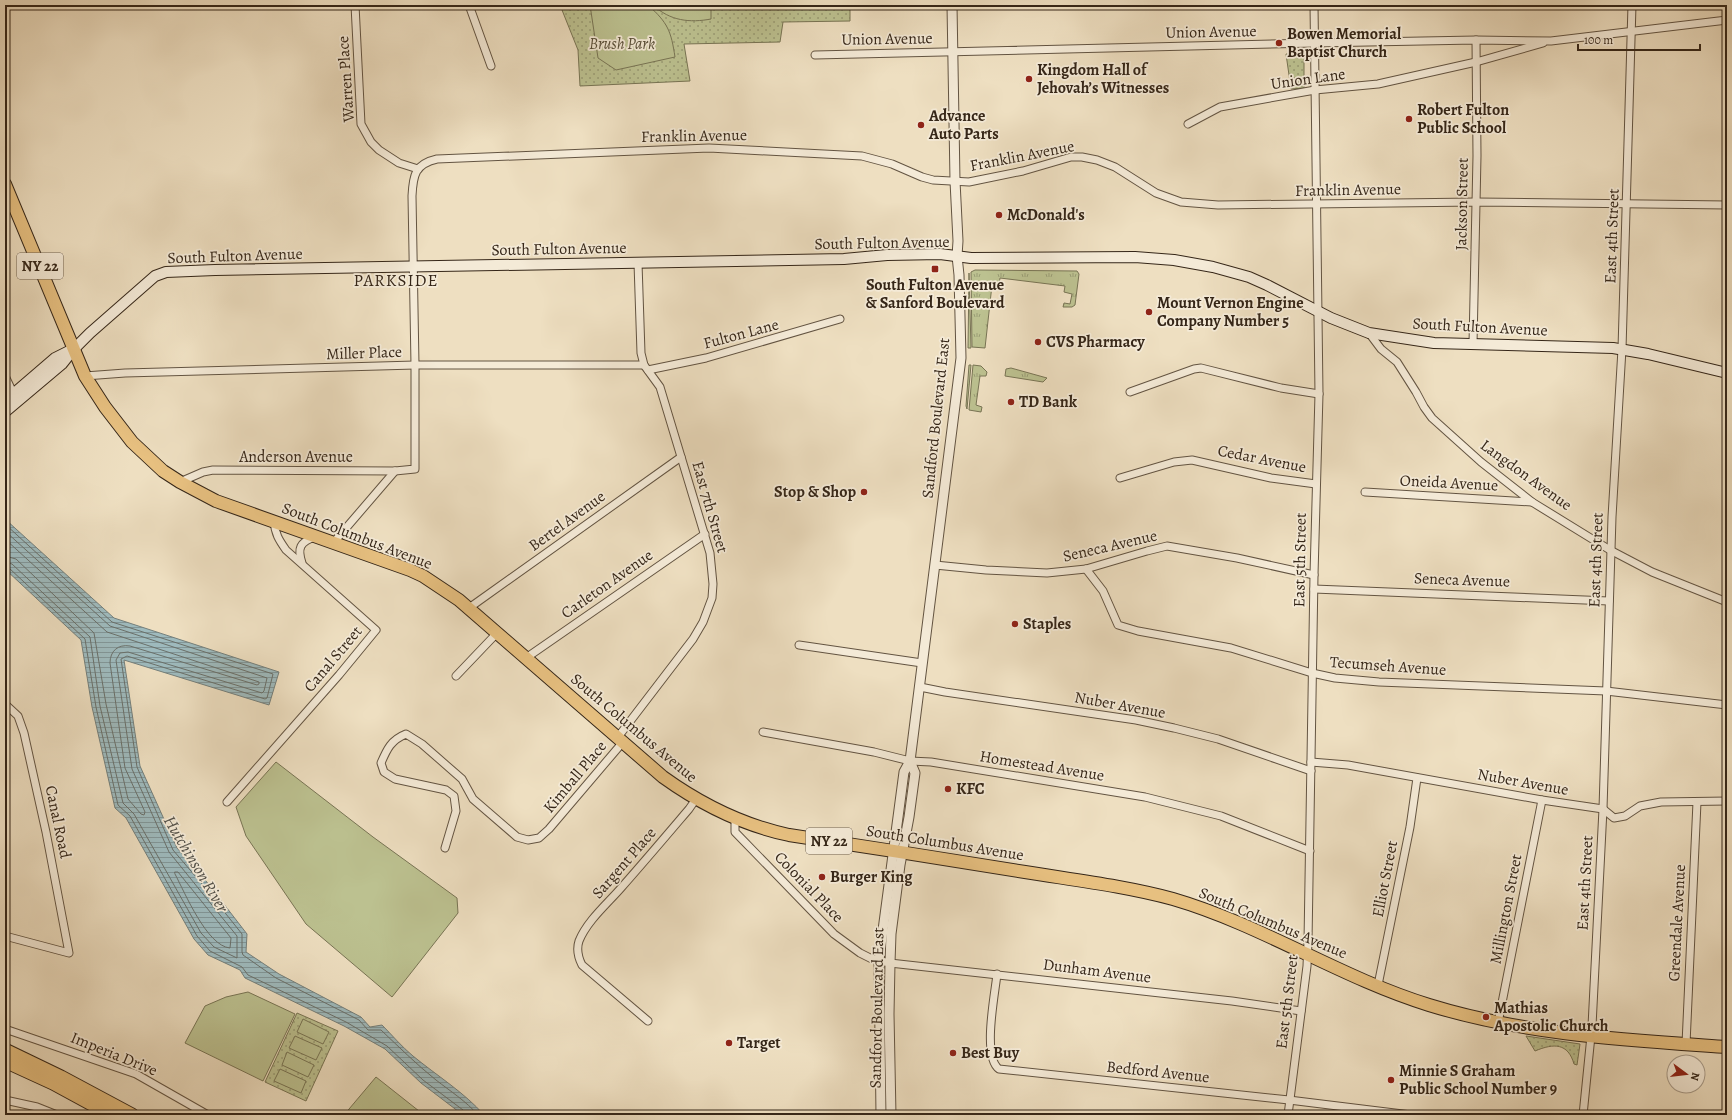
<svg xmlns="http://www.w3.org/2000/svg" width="1732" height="1120" font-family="Alegreya,serif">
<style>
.grass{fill:url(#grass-tufts);stroke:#787454}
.park{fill:url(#park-dots);stroke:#787454}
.pitch{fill:#bcc190;stroke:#787454}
.water{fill:url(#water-rules);stroke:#747f7b}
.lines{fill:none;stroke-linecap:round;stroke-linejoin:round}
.shore{stroke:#6a706a;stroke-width:1}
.minor-casing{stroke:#635442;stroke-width:9}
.tertiary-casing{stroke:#635442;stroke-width:11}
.secondary-casing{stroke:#352618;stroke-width:12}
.primary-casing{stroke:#352618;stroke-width:14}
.motorway-casing{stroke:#352618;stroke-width:15}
.minor{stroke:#f4ead7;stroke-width:7}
.tertiary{stroke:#f4ead7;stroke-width:9}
.secondary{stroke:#f4ead7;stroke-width:10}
.primary{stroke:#e7c080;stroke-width:12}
.motorway{stroke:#e7c080;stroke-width:13}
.poi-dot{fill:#8f2418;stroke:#f4ead7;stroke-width:1.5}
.labels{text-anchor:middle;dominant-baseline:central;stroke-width:3.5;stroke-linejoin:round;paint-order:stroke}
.shield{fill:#f4ead7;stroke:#6e6151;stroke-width:1}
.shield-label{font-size:15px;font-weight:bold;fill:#352618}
.street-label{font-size:16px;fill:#352618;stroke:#f4ead7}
.poi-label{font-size:16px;font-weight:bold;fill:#352618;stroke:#f4ead7;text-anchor:start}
.park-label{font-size:16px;font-style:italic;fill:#574d36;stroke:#f4ead7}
.neighbourhood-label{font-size:17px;letter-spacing:1px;fill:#352618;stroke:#f4ead7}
.water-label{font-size:17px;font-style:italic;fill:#54524a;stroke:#f4ead7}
</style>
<defs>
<pattern id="grass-tufts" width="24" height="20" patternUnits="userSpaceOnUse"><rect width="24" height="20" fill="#bcc190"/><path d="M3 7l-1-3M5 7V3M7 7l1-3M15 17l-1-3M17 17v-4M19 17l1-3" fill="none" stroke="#9a9d75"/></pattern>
<pattern id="park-dots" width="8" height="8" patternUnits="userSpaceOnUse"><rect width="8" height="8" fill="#bcc190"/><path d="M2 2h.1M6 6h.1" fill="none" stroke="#9a9d75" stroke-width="1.8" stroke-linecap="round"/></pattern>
<pattern id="water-rules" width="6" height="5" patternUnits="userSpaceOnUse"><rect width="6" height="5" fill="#9ebabd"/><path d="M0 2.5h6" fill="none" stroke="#829799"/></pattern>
</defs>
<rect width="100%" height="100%" fill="#eedfc1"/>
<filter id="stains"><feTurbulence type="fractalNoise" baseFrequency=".005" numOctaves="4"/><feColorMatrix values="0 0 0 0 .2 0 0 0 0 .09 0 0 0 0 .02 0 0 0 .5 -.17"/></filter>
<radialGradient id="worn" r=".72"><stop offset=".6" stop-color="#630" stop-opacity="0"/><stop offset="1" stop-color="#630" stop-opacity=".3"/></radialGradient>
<g class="grass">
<path d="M975 270 1077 271 1079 274 1075 305 1072 307H1063L1064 303 1070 304 1072 294 1064 292 1065 286 1000 278 999 285H992L985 348 972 347 971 272Z"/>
<path d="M969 273 971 348H968Z"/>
<path d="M969 365H971L967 409 966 406Z"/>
<path d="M973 365 981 366 987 372 986 376H980L976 405 982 407 981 412 969 410Z"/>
<path d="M1011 368 1047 378 1043 382 1005 376 1006 369Z"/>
</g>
<g class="park">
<path d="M560 5H850V21L783 22 780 42 684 44 690 81 580 86 578 50Z"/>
<path d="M1286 54H1304V88L1291 89Z"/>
<path d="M297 1013 338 1031 306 1101 265 1082Z"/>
<path d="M1526 1036 1580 1044 1577 1065 1574 1064C1568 1043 1554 1043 1535 1051Z"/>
</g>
<g class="pitch">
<path d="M590 5H648C668 23 671 31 675 57L616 70 598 58Z"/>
<path d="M653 5H711V19C690 23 670 21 653 5Z"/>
<path d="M760 5H839L760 9Z"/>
<path d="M276 762 373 837 457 898 458 913 392 997 306 924 246 836 236 807Z"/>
<path d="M248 992 295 1014 263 1081 185 1043 205 1006 226 997Z"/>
<path d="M303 1019 329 1032 323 1044 297 1032Z"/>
<path d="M295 1036 322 1048 316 1060 289 1048Z"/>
<path d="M287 1052 314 1065 308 1077 282 1065Z"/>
<path d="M280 1069 306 1081 301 1093 274 1081Z"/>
<path d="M376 1077 424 1115H344Z"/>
</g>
<path class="water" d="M5 519 114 618 279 672 269 705 124 660 140 766 177 848 206 881 247 934 246 952 279 974 361 1017 370 1027 382 1025C392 1035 402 1047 413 1056 436 1075 465 1093 484 1115H463L421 1083 385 1049 344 1026 245 978 240 970 208 955 194 939 126 818 115 808 92 707 81 640 5 569Z"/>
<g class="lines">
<g class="shore">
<path d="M5 524 112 622 273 674 267 698 265 699 127 656 121 659 137 767 173 850 202 884 242 934V952L243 955 276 978 359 1020 368 1030H381C399 1047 416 1064 436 1080 450 1091 466 1101 478 1115"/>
<path d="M5 531 110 626 267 678 264 691 262 693 128 652 120 653 116 660 132 769 169 852 237 936V958L214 947 201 933 134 814 123 803 100 706 90 637 12 564 5 562"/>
<path d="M5 539 107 632 259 682V684L257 685 130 646C118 644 110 651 110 663L125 768 145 812 144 815 141 814 128 799 106 704 94 633 16 559 5 556"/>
<path d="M5 567 9 568 85 639 96 707 118 805 130 816 197 936 210 951 242 967 248 975 346 1022 387 1046 423 1080 463 1110 465 1115"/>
<path d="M175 872H178L231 938 230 948C207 946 185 893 175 874Z"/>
</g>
<defs>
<g id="minor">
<path d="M355 5 361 124 371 142 379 150 399 163 418 169"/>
<path d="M469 5 491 66"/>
<path d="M815 55 1315 43 1476 40 1551 41 1727 20"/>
<path d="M1188 124 1220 107 1315 90 1378 84 1476 62 1543 43"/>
<path d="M1369 333 1381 349 1397 362 1416 392 1424 407 1432 418 1481 462 1532 502 1610 550 1652 572 1727 602"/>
<path d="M1473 344 1477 156 1476 40"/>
<path d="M648 370 706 358 840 319"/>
<path d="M5 376 15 397"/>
<path d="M85 376 125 373 415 365H644"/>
<path d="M1130 392 1194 369 1201 368 1281 388 1319 394"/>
<path d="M1120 478 1174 462 1192 460 1271 478 1316 484"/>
<path d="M180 482 203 472 213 470 395 471 415 469V365L412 196C413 175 415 164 437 159L709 148 862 156 892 164 922 177 933 180 969 182 1023 171 1071 157H1082L1097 160 1115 167 1156 193 1181 202 1218 205 1476 202 1727 205"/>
<path d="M1365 492 1532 502"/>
<path d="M334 542 395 471"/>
<path d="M302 563C297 548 300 542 315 537"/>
<path d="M935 565 986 570 1047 573 1086 569 1147 551 1167 546 1237 558 1314 575"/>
<path d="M1086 569 1103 591 1118 625 1138 631 1231 648 1312 673 1335 678 1379 682 1606 691 1727 705"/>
<path d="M1314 589 1609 601"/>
<path d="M469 608 681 457"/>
<path d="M799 645 922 663"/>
<path d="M526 658 705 534"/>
<path d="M456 676 497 633"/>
<path d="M920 687 945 692 1136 720 1174 728 1218 739 1311 771"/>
<path d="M5 704 18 716 24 733 46 832 69 953 5 936"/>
<path d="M763 732 874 752 910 761 931 762 1145 797 1221 816 1310 851"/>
<path d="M618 737 693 639 703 622 712 598 713 584 710 553 660 387 644 365 641 353 638 263"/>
<path d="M1311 762 1348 765 1542 800 1603 809 1614 818 1625 816 1640 806 1661 802 1727 801"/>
<path d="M227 802 339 675 376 630 286 550C279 540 275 534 274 521"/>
<path d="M735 819V832L834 934 860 953 872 959 890 963 1232 1001 1301 1011"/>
<path d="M445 848 456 811 454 796 446 790 395 779 384 772 381 763C387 749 391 740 406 734L422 744 462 779 473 799 517 837 528 840 539 838 549 829 623 742"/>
<path d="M997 974C995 994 982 1057 999 1069L1289 1100 1411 1115"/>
<path d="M1378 985 1410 827 1417 778"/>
<path d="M648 1021 582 965C578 957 576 950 579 941 587 921 607 904 621 888 644 862 666 836 689 809L696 799"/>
<path d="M1498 1023 1542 800"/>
<path d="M5 1029 136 1074 208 1115"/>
<path d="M1686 1044 1697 802"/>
<path d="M5 1100 37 1107 57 1115"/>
<path d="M1288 1115 1307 966 1308 942 1314 575 1319 394 1314 5"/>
<path d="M1583 1115 1592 1026 1603 809 1612 517 1622 349 1632 5"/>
</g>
<g id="tertiary">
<path d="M881 1115 879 960 904 772 910 761 961 358 959 275 957 256 958 241 955 181 952 5"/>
<path d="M891 1115 889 1014 890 963 891 934 900 865 909 817 915 773 910 761"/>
</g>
<g id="secondary">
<path d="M5 401 55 358 71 350"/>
<path d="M5 412 62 364 73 350 90 333 155 276 166 272 215 270 844 259 887 255 940 254 971 258 1135 257 1174 260 1213 267 1249 277 1267 285 1331 318 1369 333 1434 343 1613 348 1648 354 1727 373"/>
</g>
<path id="primary" d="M5 184 85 376 105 407 132 442 163 471 180 482 216 501 410 570 423 576 459 600 663 777C702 805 742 825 789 835 868 847 946 859 1025 872 1074 880 1125 886 1173 899 1262 925 1341 978 1429 1005 1526 1035 1627 1040 1727 1047"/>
<g id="motorway">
<path d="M5 1050 61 1077 132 1115"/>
<path d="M5 1061 53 1083 112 1115"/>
</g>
</defs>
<use href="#minor" class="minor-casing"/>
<use href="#tertiary" class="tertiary-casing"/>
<use href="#secondary" class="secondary-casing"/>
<use href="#primary" class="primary-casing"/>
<use href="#motorway" class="motorway-casing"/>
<use href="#minor" class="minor"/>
<use href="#tertiary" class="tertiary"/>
<use href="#secondary" class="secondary"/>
<use href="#primary" class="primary"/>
<use href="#motorway" class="motorway"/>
</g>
<g class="poi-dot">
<circle cx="1279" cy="43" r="4"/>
<circle cx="1029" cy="79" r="4"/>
<circle cx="1409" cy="119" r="4"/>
<circle cx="921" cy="125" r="4"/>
<circle cx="999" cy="215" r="4"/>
<rect x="931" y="265" width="8" height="8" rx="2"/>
<circle cx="1149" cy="312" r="4"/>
<circle cx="1038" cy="342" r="4"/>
<circle cx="1011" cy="402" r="4"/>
<circle cx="864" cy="492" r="4"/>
<circle cx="1015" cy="624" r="4"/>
<circle cx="948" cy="789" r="4"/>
<circle cx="822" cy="877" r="4"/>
<circle cx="1486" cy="1017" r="4"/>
<circle cx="729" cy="1043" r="4"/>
<circle cx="953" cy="1053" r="4"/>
<circle cx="1391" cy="1080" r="4"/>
</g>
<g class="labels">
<g class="shield">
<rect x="17" y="253" width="46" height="26" rx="3"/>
<rect x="806" y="828" width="46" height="26" rx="3"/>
</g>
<g class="shield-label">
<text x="40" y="266">NY 22</text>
<text x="829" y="841">NY 22</text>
</g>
<g class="street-label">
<text transform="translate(1211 32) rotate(-1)">Union Avenue</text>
<text transform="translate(887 39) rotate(-1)">Union Avenue</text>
<text transform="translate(346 79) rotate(-94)">Warren Place</text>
<text transform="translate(1308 79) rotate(-8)">Union Lane</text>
<text transform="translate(694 136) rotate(-1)">Franklin Avenue</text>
<text transform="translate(1022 156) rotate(-11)">Franklin Avenue</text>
<text transform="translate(1348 190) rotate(-1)">Franklin Avenue</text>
<text transform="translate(1462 204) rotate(-89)">Jackson Street</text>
<text transform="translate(1612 236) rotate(-88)">East 4th Street</text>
<text transform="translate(882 243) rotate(-1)">South Fulton Avenue</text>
<text transform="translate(559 249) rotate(-1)">South Fulton Avenue</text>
<text transform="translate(235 256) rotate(-2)">South Fulton Avenue</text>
<text transform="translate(1480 327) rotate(3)">South Fulton Avenue</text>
<text transform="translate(741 334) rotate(-15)">Fulton Lane</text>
<text transform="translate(364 353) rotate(-2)">Miller Place</text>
<text transform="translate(936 418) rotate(-84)">Sandford Boulevard East</text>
<text x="296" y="457">Anderson Avenue</text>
<text transform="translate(1262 459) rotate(11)">Cedar Avenue</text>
<text transform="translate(1526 475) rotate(36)">Langdon Avenue</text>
<text transform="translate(1449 483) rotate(3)">Oneida Avenue</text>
<text transform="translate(710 507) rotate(74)">East 7th Street</text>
<text transform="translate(567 521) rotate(-36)">Bertel Avenue</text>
<text transform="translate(357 536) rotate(21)">South Columbus Avenue</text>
<text transform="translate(1110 546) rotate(-13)">Seneca Avenue</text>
<text transform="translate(1300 560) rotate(-89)">East 5th Street</text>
<text transform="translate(1596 560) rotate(-88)">East 4th Street</text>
<text transform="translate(1462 580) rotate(2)">Seneca Avenue</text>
<text transform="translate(607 584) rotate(-35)">Carleton Avenue</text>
<text transform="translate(333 659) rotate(-50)">Canal Street</text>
<text transform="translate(1388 666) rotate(4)">Tecumseh Avenue</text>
<text transform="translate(1120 705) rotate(10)">Nuber Avenue</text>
<text transform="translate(634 728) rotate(40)">South Columbus Avenue</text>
<text transform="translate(1042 766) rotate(9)">Homestead Avenue</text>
<text transform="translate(575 777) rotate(-50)">Kimball Place</text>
<text transform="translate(1523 782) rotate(10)">Nuber Avenue</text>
<text transform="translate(58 822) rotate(78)">Canal Road</text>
<text transform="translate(945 843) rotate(9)">South Columbus Avenue</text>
<text transform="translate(624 863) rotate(-49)">Sargent Place</text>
<text transform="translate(1385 879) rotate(-79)">Elliot Street</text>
<text transform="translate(1585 883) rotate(-87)">East 4th Street</text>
<text transform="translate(809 887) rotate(46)">Colonial Place</text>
<text transform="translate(1506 909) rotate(-79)">Millington Street</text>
<text transform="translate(1273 923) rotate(23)">South Columbus Avenue</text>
<text transform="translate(1677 923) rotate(-87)">Greendale Avenue</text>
<text transform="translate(1097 971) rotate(7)">Dunham Avenue</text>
<text transform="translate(1287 1002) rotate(-83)">East 5th Street</text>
<text transform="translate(877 1008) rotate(-89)">Sandford Boulevard East</text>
<text transform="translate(114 1054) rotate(22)">Imperia Drive</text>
<text transform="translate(1158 1072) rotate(6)">Bedford Avenue</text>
</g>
<g class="poi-label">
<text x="1287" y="34">Bowen Memorial<tspan x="1287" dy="18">Baptist Church</tspan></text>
<text x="1037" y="70">Kingdom Hall of<tspan x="1037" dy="18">Jehovah’s Witnesses</tspan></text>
<text x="1417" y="110">Robert Fulton<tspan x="1417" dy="18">Public School</tspan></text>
<text x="929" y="116">Advance<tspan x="929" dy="18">Auto Parts</tspan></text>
<text x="1007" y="215">McDonald's</text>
<text x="935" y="285" text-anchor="middle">South Fulton Avenue<tspan x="935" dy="18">&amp; Sanford Boulevard</tspan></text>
<text x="1157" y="303">Mount Vernon Engine<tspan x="1157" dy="18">Company Number 5</tspan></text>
<text x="1046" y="342">CVS Pharmacy</text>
<text x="1019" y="402">TD Bank</text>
<text x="856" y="492" text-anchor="end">Stop &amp; Shop</text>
<text x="1023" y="624">Staples</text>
<text x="956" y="789">KFC</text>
<text x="830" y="877">Burger King</text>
<text x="1494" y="1008">Mathias<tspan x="1494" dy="18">Apostolic Church</tspan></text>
<text x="737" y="1043">Target</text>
<text x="961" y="1053">Best Buy</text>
<text x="1399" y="1071">Minnie S Graham<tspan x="1399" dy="18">Public School Number 9</tspan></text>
</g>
<g class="park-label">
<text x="622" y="44">Brush Park</text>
</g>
<g class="neighbourhood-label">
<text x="396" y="280">PARKSIDE</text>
</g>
<g class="water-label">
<text transform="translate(196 864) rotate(59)">Hutchinson River</text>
</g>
</g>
<rect width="1732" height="1120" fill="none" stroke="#eedfc1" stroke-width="20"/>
<rect x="6" y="6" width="1720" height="1108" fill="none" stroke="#352618" stroke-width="2"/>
<rect x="10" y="10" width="1712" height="1100" fill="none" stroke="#352618"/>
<g transform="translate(1686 1074) rotate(105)"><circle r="19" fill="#f4ead7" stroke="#a89c8b"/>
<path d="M0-3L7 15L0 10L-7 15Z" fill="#8f2418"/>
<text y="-6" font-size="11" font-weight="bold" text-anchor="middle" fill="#352618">N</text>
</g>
<path d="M1578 44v6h122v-6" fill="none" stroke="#352618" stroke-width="2"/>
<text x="1584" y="44" font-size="12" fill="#352618" stroke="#f4ead7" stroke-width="3" paint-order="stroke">100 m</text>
<rect width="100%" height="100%" filter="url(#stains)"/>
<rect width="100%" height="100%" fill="url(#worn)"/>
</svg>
